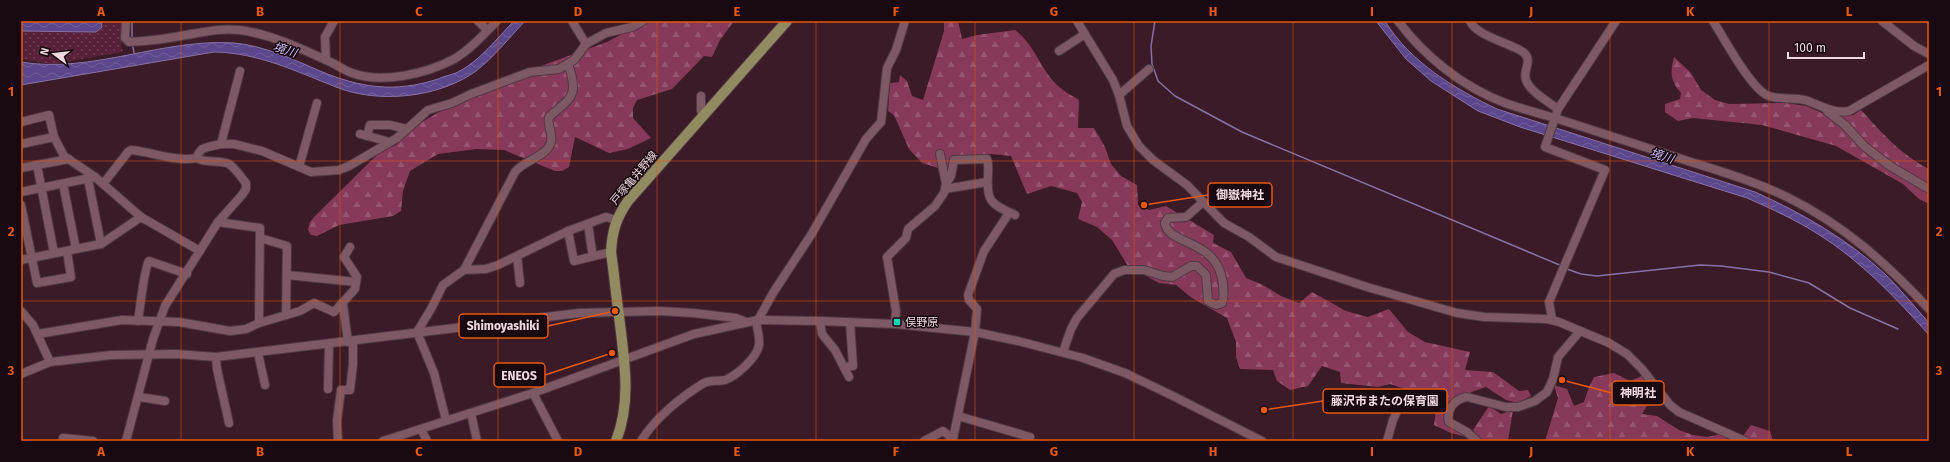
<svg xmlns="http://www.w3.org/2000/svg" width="1950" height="462" font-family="'Fira Sans','Noto Sans JP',sans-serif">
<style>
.forest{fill:url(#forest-firs)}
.park{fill:url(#park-dots)}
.water{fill:url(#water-waves);stroke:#8872a5}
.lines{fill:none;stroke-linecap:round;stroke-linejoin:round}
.stream{stroke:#8872a5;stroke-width:1.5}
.minor-casing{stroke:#513842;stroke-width:10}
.major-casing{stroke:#513842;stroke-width:12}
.minor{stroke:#7d5965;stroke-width:8}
.major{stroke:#928b61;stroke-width:10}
.grid{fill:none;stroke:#e8590c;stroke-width:1;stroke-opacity:0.55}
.poi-dot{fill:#0ed5b4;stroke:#180a10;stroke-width:1.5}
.labels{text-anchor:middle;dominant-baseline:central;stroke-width:3;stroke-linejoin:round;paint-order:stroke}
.street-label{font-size:11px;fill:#efd9e0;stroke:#180a10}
.poi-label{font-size:11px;fill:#efd9e0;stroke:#180a10;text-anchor:start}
.water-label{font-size:12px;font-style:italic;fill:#cdbefb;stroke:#180a10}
.leader{fill:none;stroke:#e8590c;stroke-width:1.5}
.callout-dot{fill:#e8590c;stroke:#180a10;stroke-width:1.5}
.callout{fill:#180a10;stroke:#e8590c;stroke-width:1.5}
.callout-label{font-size:12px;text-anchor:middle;font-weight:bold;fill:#efd9e0}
.neatline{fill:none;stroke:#e8590c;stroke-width:1.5}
.grid-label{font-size:13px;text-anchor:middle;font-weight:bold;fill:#e8590c}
</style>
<defs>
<pattern id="forest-firs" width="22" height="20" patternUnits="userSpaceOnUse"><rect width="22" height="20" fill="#87395a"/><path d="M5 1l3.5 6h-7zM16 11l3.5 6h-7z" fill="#985571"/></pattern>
<pattern id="park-dots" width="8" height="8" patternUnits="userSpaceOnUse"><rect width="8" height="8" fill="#592139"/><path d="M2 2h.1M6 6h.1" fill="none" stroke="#714155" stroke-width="1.8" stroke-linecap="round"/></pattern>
<pattern id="water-waves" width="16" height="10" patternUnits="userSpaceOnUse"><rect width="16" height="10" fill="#5c468c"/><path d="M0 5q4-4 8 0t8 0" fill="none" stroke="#74609c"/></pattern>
</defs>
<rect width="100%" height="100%" fill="#3a1b27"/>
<g class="forest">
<path d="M646 21H734L720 40 712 57 704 56 672 89 637 100 633 108V118L651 138 628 149 609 153 575 137 569 167 562 171H555L504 150 476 149 438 154 410 171 403 191 401 211 393 216 339 225 317 236 311 235 308 230 310 222 315 216 381 151 396 145 415 126 439 112 516 75 607 42Z"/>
<path d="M944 21H958L962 39 977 35 1015 30C1035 45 1040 69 1058 86 1064 91 1072 96 1079 100L1078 128H1094L1105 147 1111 164 1121 176 1137 185 1138 205 1149 210 1166 206 1214 235 1213 243 1231 252 1246 278 1263 285 1281 296 1299 303 1312 292 1346 311 1368 317 1389 309 1408 332 1425 342 1470 352 1465 370 1493 372 1519 391 1528 390 1531 396 1518 403 1506 400 1486 387 1474 391 1451 403 1450 427 1466 437 1451 433 1434 425 1436 408 1428 392 1405 389 1390 384 1378 387 1341 383 1340 372 1322 366 1308 386 1290 390 1277 381 1273 370 1240 369 1236 357V342L1227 318 1192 298 1176 285 1159 283 1128 266 1112 240 1097 227 1078 219 1082 202 1077 193 1051 186 1027 194 1011 156 992 154 954 157 952 180 941 169 922 163 909 149 894 115 888 111 890 83 899 82 900 75 907 81 912 96 923 100 944 31Z"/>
<path d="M1674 57 1691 73 1701 90 1715 100 1729 104 1786 103 1806 106 1822 113 1853 115 1861 110C1882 133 1901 155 1929 169V204L1919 199 1903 184 1836 146 1762 125 1693 118 1678 121 1665 112V104L1680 99 1681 93C1670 80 1670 73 1674 57Z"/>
<path d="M1614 373 1630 381 1642 376 1654 394 1642 414 1657 416 1679 430 1693 435 1707 437 1721 434 1730 441H1545L1558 398 1554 385 1567 389 1574 406 1584 402 1589 387 1594 377Z"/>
<path d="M1489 406 1501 414 1513 410 1508 441H1483L1473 430Z"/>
<path d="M1751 425 1770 431 1773 441H1739Z"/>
</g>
<path class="park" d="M21 21H124L121 46 123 52 52 64 21 59Z"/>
<g class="water">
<path d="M21 21H101L102 27 96 32 21 31Z"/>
<path d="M514 21H525C509 38 494 57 476 71 439 98 378 104 336 87 295 71 259 53 214 52L21 85V62C92 74 163 38 234 43 262 45 295 60 320 71 361 88 395 93 438 79 444 76 452 75 458 72 480 61 497 38 514 21Z"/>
<path d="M1376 21H1385C1410 62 1455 89 1497 109L1755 192C1802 213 1849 240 1886 275 1901 290 1915 307 1929 323V335C1896 298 1861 261 1818 234 1796 220 1772 209 1747 198L1520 127 1478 111 1431 81 1406 59Z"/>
</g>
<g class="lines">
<g class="stream">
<path d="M1155 21 1151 46 1152 64 1158 81 1175 96 1242 132 1562 266"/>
<path d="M132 39V21"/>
<path d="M133 47 134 53"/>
<path d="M1567 269 1581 274 1597 276 1700 265 1721 266 1769 272 1809 283 1850 308 1898 329"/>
</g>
<defs>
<g id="minor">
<path d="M126 21 125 38 129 42C148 41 166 39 186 35 204 32 221 28 239 30 270 34 300 48 328 61 336 64 343 70 352 73 382 84 426 74 454 59 470 50 484 34 497 21"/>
<path d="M478 21 487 30"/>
<path d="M572 21 586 44"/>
<path d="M1077 21 1113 80 1119 95 1127 126 1139 146 1153 160 1187 185 1224 223 1249 237 1276 257 1367 287 1457 313 1484 317 1547 319 1559 322 1609 343 1627 354 1642 369 1670 405 1679 412 1745 441"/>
<path d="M1398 21C1425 57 1463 87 1505 103 1521 109 1539 113 1555 118 1600 133 1646 147 1691 162 1723 172 1756 182 1787 197 1844 225 1886 263 1929 309"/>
<path d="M1470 21C1476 36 1510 43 1523 52 1534 60 1522 70 1526 80 1530 92 1549 102 1558 109"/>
<path d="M1713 21C1724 38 1752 91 1769 96 1780 100 1793 97 1805 100 1820 105 1833 114 1849 111L1929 65"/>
<path d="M1882 21 1914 46 1929 54"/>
<path d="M1059 51 1085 34"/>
<path d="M326 60 325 37 334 21"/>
<path d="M1119 95 1149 69"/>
<path d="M701 96V111L703 115"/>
<path d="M1827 111 1846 126 1864 146 1890 166 1929 189"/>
<path d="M21 122 49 115 54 137"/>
<path d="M360 134 390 142"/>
<path d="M367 136 370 125H390L407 129"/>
<path d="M21 144 54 137 64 156 95 177 141 217 200 251"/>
<path d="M221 144 240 71"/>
<path d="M37 165 54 253"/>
<path d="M299 167 317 103"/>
<path d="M21 168 69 159"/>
<path d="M88 179 101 244"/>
<path d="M63 184 76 249"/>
<path d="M103 184 128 152 131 150C153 152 175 162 197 158"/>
<path d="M946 184 951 176 954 160 987 159C989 164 988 169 988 175 986 203 992 204 1015 215"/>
<path d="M945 189 987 182"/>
<path d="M21 192 95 177"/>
<path d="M21 205 37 283 71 277 67 251"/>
<path d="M218 222 260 228 259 323"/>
<path d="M588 224 592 251"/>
<path d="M568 231 574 261 611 252"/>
<path d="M260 238 287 246 286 315"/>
<path d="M517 256 520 283"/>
<path d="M21 260 101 244 141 217"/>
<path d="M464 270 515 172C524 160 547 157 551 142 553 133 547 125 549 117 570 98 580 97 568 64"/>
<path d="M287 275 356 282"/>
<path d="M343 304 348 342"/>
<path d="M21 311 33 325 50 362"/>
<path d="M1552 319 1549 302 1605 170 1545 147 1558 109 1616 21"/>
<path d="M758 320 773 293 811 235 866 139 881 122 887 68 896 50 905 21"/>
<path d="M138 321C140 310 144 268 149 261L187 274"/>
<path d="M820 321 822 334 835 350 849 377"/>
<path d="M895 324 896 311 887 257 906 238 908 229 935 206 944 193 946 184 940 154"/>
<path d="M38 334 122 320 179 322 230 331 246 329 259 323 300 311 314 303 334 312 355 289 357 277 344 257 350 247"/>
<path d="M1063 352 1071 329 1077 318 1114 274 1124 270H1144L1163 276 1172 277 1191 266H1197L1206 275 1208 301 1216 305 1222 303C1225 297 1223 291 1223 284 1218 238 1168 246 1165 223L1168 218 1186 217 1203 202"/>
<path d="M258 353 265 385"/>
<path d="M216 357 217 369 229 423"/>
<path d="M844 367 853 366 850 322"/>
<path d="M21 374 50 362 112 355 176 354 216 357 579 313 660 311 693 313 736 318 746 322"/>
<path d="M328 389 329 344"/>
<path d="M533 393 558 441"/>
<path d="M139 397 165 401"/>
<path d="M471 413 477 441"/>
<path d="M958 416 1030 437"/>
<path d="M446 420 434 373 417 332 431 309 443 285 464 270 486 269 498 265 568 231 606 217 616 220"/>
<path d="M421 429 427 441"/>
<path d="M63 438 93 441"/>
<path d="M126 441 153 339 165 306 218 222 242 195 246 189V183C241 177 235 168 229 164 219 159 206 164 197 158L198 154 202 149 208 147 221 144H234L262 151 311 172 339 170 349 166 397 138 428 110 452 103 471 94 530 72 559 69 574 60 586 44 606 33 632 27 643 21"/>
<path d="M338 441 337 421 341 390H350L353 364V341"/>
<path d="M383 441 533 393 694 334 758 320 820 321 895 324 975 332 1018 341 1083 358 1125 373 1171 395 1262 441"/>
<path d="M641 441C655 418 681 397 704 383 712 379 717 382 725 380 736 376 757 358 759 345 760 338 757 328 756 321"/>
<path d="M924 441 943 431 953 439 975 332 977 309 969 300 968 295 984 251 1009 213"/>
<path d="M1387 441 1393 420 1405 394"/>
<path d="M1477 441 1467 432 1449 422C1446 410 1454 399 1467 397L1506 407H1518L1535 401 1547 392 1553 379 1558 357 1580 331"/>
</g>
<path id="major" d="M616 441C632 400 624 359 619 316 616 295 614 273 611 252 612 232 616 218 628 201L787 21"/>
</defs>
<use href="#minor" class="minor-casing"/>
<use href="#major" class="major-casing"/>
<use href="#minor" class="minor"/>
<use href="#major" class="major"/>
</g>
<path class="grid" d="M181 21V441M340 21V441M498 21V441M657 21V441M816 21V441M975 21V441M1134 21V441M1293 21V441M1452 21V441M1610 21V441M1769 21V441M21 161H1929M21 301H1929"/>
<rect class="poi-dot" x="893" y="318" width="8" height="8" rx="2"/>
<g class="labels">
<g class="street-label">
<text transform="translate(634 178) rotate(-50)">戸塚亀井野線</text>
</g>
<g class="poi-label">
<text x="905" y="322">俣野原</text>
</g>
<g class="water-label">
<text transform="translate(285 50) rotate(18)">境川</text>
<text transform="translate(1662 156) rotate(18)">境川</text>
</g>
</g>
<path class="leader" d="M1144 205L1208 195M615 311L548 326M612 353L545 375M1562 380L1612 393M1264 410L1323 401"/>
<g class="callout-dot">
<circle cx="1144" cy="205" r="4"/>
<circle cx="615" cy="311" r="4"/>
<circle cx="612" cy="353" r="4"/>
<circle cx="1562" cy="380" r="4"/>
<circle cx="1264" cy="410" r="4"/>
</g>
<g class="callout">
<rect x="1208" y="183" width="64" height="24" rx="4"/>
<rect x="459" y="314" width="89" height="24" rx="4"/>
<rect x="494" y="363" width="51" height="24" rx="4"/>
<rect x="1612" y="381" width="52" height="24" rx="4"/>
<rect x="1323" y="389" width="124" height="24" rx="4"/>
</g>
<g class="callout-label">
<text x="1240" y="199">御嶽神社</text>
<text x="503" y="330">Shimoyashiki</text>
<text x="519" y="380">ENEOS</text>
<text x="1638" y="397">神明社</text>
<text x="1385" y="405">藤沢市またの保育園</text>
</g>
<rect width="1950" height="462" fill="none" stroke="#180a10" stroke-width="44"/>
<g transform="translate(54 54) rotate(285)" stroke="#180a10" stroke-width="3" paint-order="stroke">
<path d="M0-3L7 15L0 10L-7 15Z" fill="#efd9e0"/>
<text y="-6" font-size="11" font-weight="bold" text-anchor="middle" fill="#efd9e0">N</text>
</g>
<path d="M1788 52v6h76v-6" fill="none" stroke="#efd9e0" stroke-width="2"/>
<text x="1794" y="52" font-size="12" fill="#efd9e0" stroke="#180a10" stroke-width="3" paint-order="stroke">100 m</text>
<rect x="22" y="22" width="1906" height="418" class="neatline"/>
<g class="grid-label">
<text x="101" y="16">A</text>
<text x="260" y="16">B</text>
<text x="419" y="16">C</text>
<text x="578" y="16">D</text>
<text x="737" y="16">E</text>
<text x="896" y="16">F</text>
<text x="1054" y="16">G</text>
<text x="1213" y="16">H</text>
<text x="1372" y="16">I</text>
<text x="1531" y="16">J</text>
<text x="1690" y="16">K</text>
<text x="1849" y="16">L</text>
<text x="11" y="96">1</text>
<text x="1939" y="96">1</text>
<text x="11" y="236">2</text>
<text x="1939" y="236">2</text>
<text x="11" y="375">3</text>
<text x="1939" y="375">3</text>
<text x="101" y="456">A</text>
<text x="260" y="456">B</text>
<text x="419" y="456">C</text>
<text x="578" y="456">D</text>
<text x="737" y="456">E</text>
<text x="896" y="456">F</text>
<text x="1054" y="456">G</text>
<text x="1213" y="456">H</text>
<text x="1372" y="456">I</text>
<text x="1531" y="456">J</text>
<text x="1690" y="456">K</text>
<text x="1849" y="456">L</text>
</g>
</svg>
